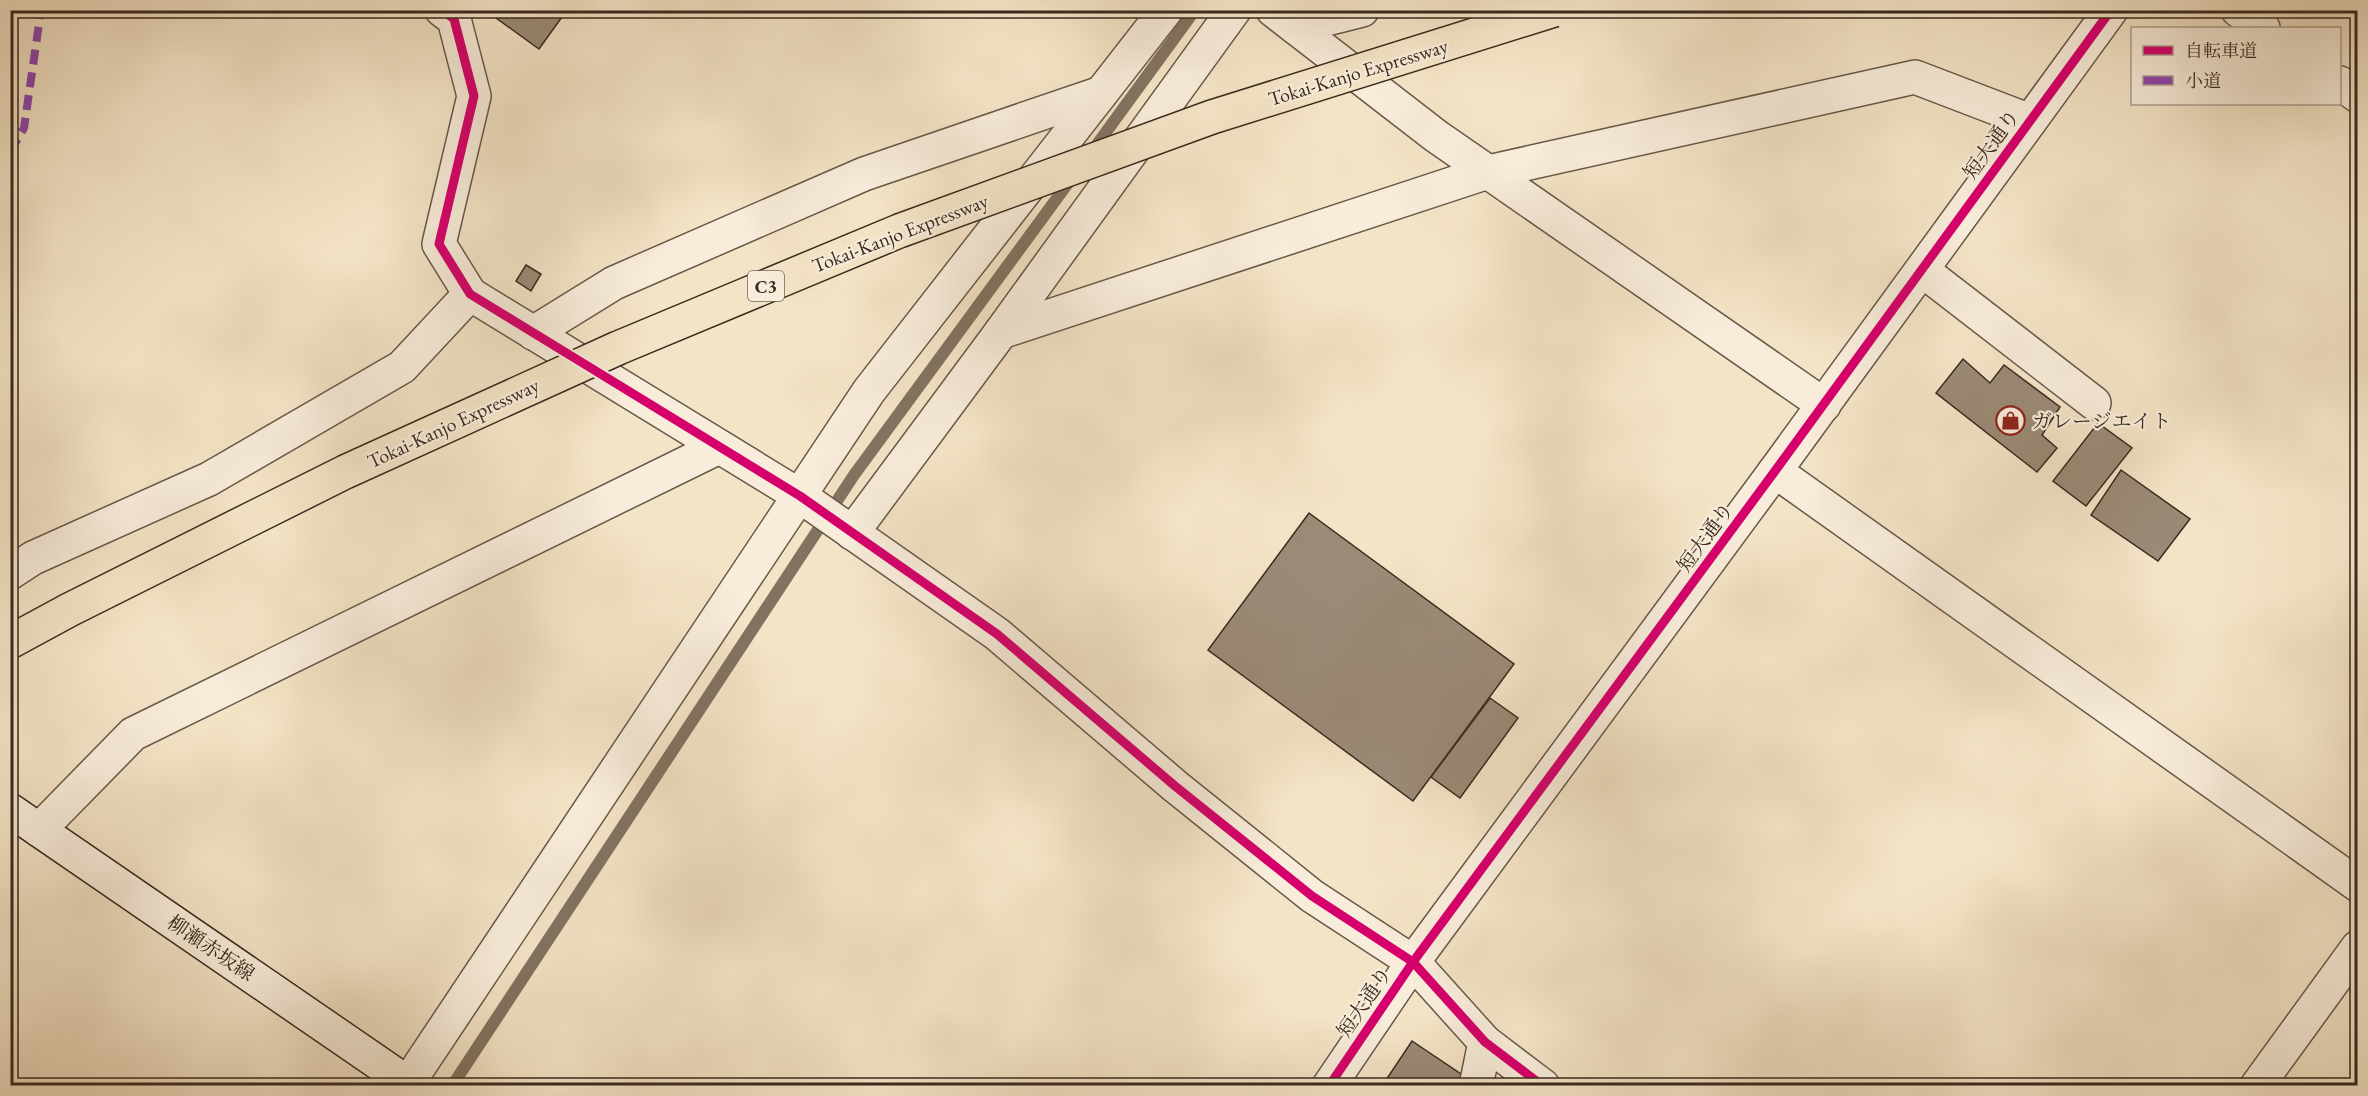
<svg xmlns="http://www.w3.org/2000/svg" width="2368" height="1096" font-family="'EB Garamond','Noto Serif JP',serif">
<style>
.lines{fill:none;stroke-linecap:round;stroke-linejoin:round}
.stream{stroke:#827361;stroke-width:12}
.building{fill:#9a8a76;stroke:#38291e;stroke-width:1.5}
.minor-casing{stroke:#675848;stroke-width:36}
.tertiary-casing{stroke:#675848;stroke-width:36}
.secondary-casing{stroke:#38291e;stroke-width:36}
.minor{stroke:#f8eddb;stroke-width:33}
.tertiary{stroke:#f8eddb;stroke-width:33}
.secondary{stroke:#f8eddb;stroke-width:33}
.motorway-bridge-casing{stroke:#38291e;stroke-width:36;stroke-linecap:butt}
.motorway-bridge{stroke:#f4e4c7;stroke-width:33}
.quiet{stroke:#8e44ad;stroke-width:8;stroke-dasharray:15 8;stroke-linecap:butt}
.cycleway-casing{stroke:#f8eddb;stroke-width:13}
.cycleway{stroke:#d6006c;stroke-width:9}
.labels{text-anchor:middle;dominant-baseline:central;stroke-width:4.5;stroke-linejoin:round;paint-order:stroke}
.shield{fill:#f8eddb;stroke:#726457;stroke-width:1.5}
.shield-label{font-size:18px;font-weight:bold;fill:#38291e}
.street-label{font-size:20px;fill:#38291e;stroke:#f8eddb}
.poi-label{font-size:20px;fill:#38291e;stroke:#f8eddb;text-anchor:start}
</style>
<rect width="100%" height="100%" fill="#f4e4c7"/>
<filter id="stains"><feTurbulence type="fractalNoise" baseFrequency=".00333" numOctaves="4"/><feColorMatrix values="0 0 0 0 .2 0 0 0 0 .09 0 0 0 0 .02 0 0 0 .5 -.17"/></filter>
<radialGradient id="worn" r=".72"><stop offset=".6" stop-color="#630" stop-opacity="0"/><stop offset="1" stop-color="#630" stop-opacity=".3"/></radialGradient>
<g class="lines">
<g class="stream">
<path d="M1090 154 1195 10"/>
<path d="M452 1086 854 475 1074 175"/>
</g>
</g>
<g class="building">
<path d="M485 10H567L539 49Z"/>
<path d="M526 265 541 274 531 291 516 281Z"/>
<path d="M1963 359 1990 383 2004 365 2060 407 2042 435 2057 448 2037 472 1936 393Z"/>
<path d="M2098 423 2132 448 2086 506 2053 481Z"/>
<path d="M2121 470 2190 519 2158 561 2091 515Z"/>
<path d="M1309 513 1514 664 1413 801 1208 650Z"/>
<path d="M1490 698 1518 718 1460 798 1431 777Z"/>
<path d="M1412 1041 1464 1076 1457 1086H1382Z"/>
</g>
<g class="lines">
<defs>
<g id="minor">
<path d="M442 10 454 19 474 96 439 244 470 294 800 496 997 634 1175 786 1312 896 1413 962 1485 1042 1543 1086"/>
<path d="M1273 10 1436 136 1824 405"/>
<path d="M2238 10 2263 28"/>
<path d="M1295 27 1362 10"/>
<path d="M2340 83 2358 96"/>
<path d="M1922 270 2094 403"/>
<path d="M1001 332 1488 172 1915 77 2030 121"/>
<path d="M533 333 614 283 864 174 1101 93"/>
<path d="M1775 471 2358 885"/>
<path d="M852 533 1001 332 1234 10"/>
<path d="M10 573 33 558 209 479 402 367 470 294"/>
<path d="M39 830 133 734 719 447"/>
<path d="M406 1086 869 391 1166 10"/>
<path d="M1476 1086 1485 1042"/>
<path d="M2257 1086 2358 947"/>
</g>
<path id="tertiary" d="M1329 1086 1413 962 1775 471 2111 10"/>
<path id="secondary" d="M10 810 412 1086"/>
</defs>
<use href="#minor" class="minor-casing"/>
<use href="#tertiary" class="tertiary-casing"/>
<use href="#secondary" class="secondary-casing"/>
<use href="#minor" class="minor"/>
<use href="#tertiary" class="tertiary"/>
<use href="#secondary" class="secondary"/>
<defs>
<path id="motorway-bridge" d="M10 642 69 610 345 472 618 348 899 231 1212 117 1554 10"/>
</defs>
<use href="#motorway-bridge" class="motorway-bridge-casing"/>
<use href="#motorway-bridge" class="motorway-bridge"/>
<path class="quiet" d="M10 152 24 128 41 10"/>
<defs>
<g id="cycleway">
<path d="M442 10 454 19 474 96 439 244 470 294 800 496 997 634 1175 786 1312 896 1413 962 1485 1042 1543 1086"/>
<path d="M1329 1086 1413 962 1775 471 2111 10"/>
</g>
</defs>
<use href="#cycleway" class="cycleway-casing"/>
<use href="#cycleway" class="cycleway"/>
</g>
<defs>
<symbol id="shop-ring" viewBox="-11 -11 22 22"><circle r="9.5" fill="#f8eddb" stroke="#8f2418" stroke-width="1.5"/><path d="M-5-2.5h2.3a2.7 3.5 0 0 1 5.4 0H5L5.5 6h-11ZM-1.5-2.5h3a1.5 2.3 0 0 0-3 0Z" fill="#8f2418"/></symbol>
</defs>
<g fill-rule="evenodd">
<use href="#shop-ring" x="1994" y="404" width="33" height="33"/>
</g>
<g class="labels">
<rect class="shield" x="748" y="271" width="36" height="30" rx="4.5"/>
<g class="shield-label">
<text x="766" y="286">C3</text>
</g>
<g class="street-label">
<text transform="translate(1358 72) rotate(-17)">Tokai-Kanjo Expressway</text>
<text transform="translate(1991 144) rotate(-54)">短大通り</text>
<text transform="translate(900 233) rotate(-21)">Tokai-Kanjo Expressway</text>
<text transform="translate(453 423) rotate(-25)">Tokai-Kanjo Expressway</text>
<text transform="translate(1705 537) rotate(-54)">短大通り</text>
<text transform="translate(211 948) rotate(34)">柳瀬赤坂線</text>
<text transform="translate(1364 1002) rotate(-56)">短大通り</text>
</g>
<g class="poi-label">
<text x="2032" y="421">ガレージエイト</text>
</g>
</g>
<rect width="2368" height="1096" fill="none" stroke="#f4e4c7" stroke-width="36"/>
<rect x="12" y="12" width="2344" height="1072" fill="none" stroke="#38291e" stroke-width="3"/>
<rect x="18" y="18" width="2332" height="1060" fill="none" stroke="#38291e" stroke-width="1.5"/>
<rect x="2131" y="27" width="210" height="78" fill="#f8eddb" stroke="#ab9f8f" stroke-width="1.5"/>
<rect x="2143" y="46" width="30" height="9" fill="#d6006c" stroke="#ab9f8f" stroke-width="1.5"/>
<text x="2185" y="57" font-size="18" fill="#38291e">自転車道</text>
<rect x="2143" y="76" width="30" height="9" fill="#8e44ad" stroke="#ab9f8f" stroke-width="1.5"/>
<text x="2185" y="87" font-size="18" fill="#38291e">小道</text>
<rect width="100%" height="100%" filter="url(#stains)"/>
<rect width="100%" height="100%" fill="url(#worn)"/>
</svg>
